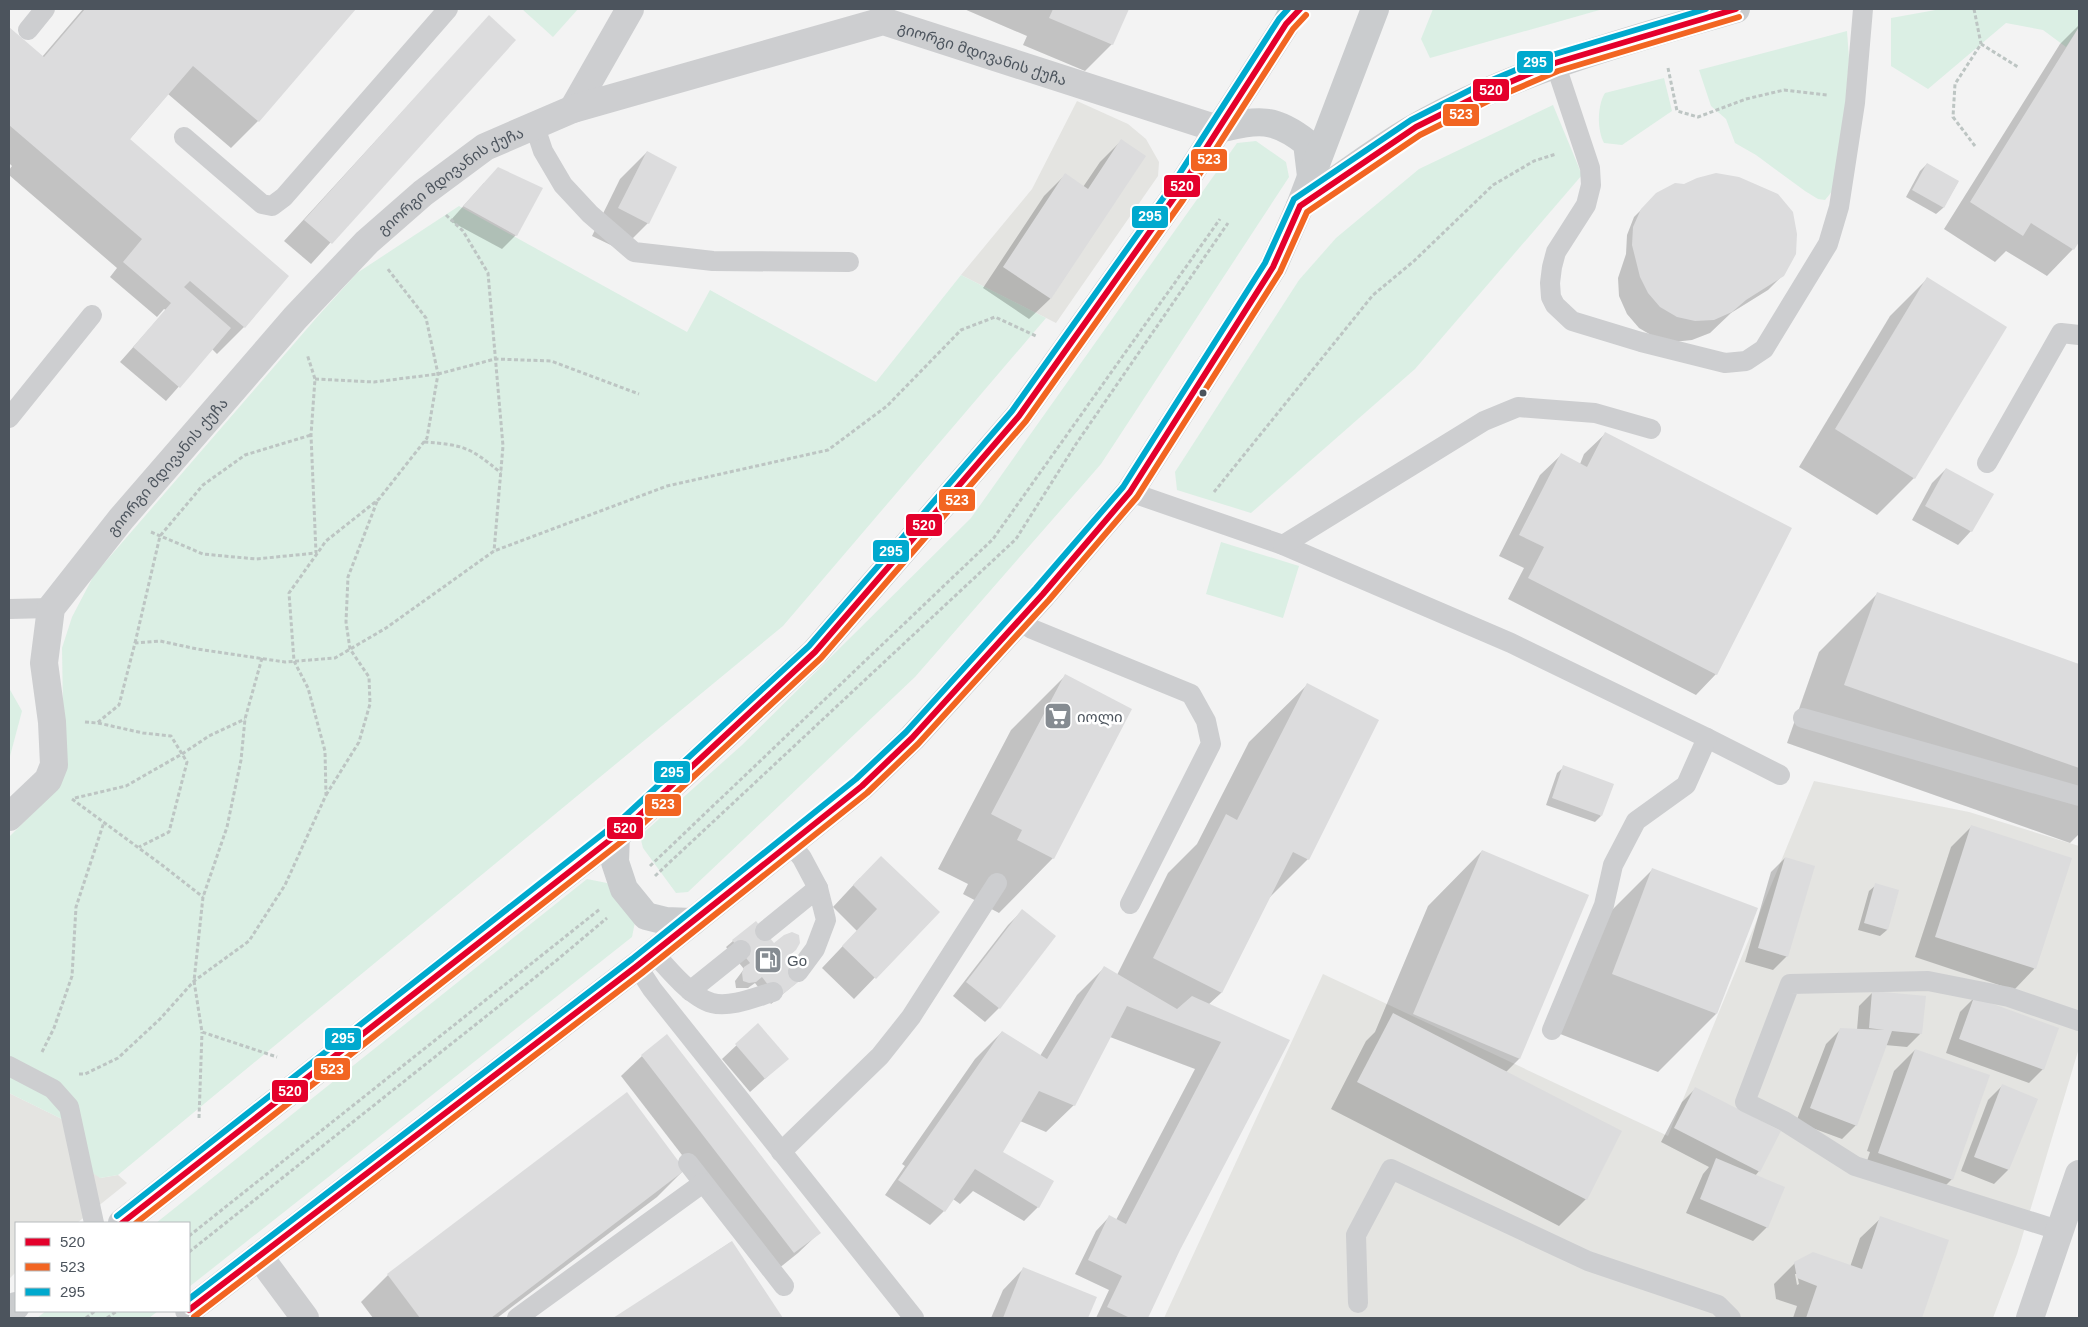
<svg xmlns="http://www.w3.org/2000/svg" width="2088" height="1327" font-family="Arial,'Noto Sans Georgian',sans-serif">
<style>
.commercial{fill:#e4e4e1}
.green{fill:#dbefe4}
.shadow{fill:#0003;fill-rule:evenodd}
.building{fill:#dcdcdd}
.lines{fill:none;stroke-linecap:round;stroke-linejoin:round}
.path{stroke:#bdc5c3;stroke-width:3;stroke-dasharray:4 2.5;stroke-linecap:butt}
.service{stroke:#cdced0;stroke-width:20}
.minor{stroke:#cdced0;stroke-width:28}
.tertiary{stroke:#cdced0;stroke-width:28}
.primary{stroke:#caccce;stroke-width:28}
.bus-1-casing{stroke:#fff;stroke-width:10}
.bus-2-casing{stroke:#fff;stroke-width:10}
.bus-3-casing{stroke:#fff;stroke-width:10}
.bus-1{stroke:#e4002b;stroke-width:6}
.bus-2{stroke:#f26522;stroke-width:6}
.bus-3{stroke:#00a9ce;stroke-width:6}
.bus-dot{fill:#4c545d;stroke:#fff;stroke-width:2}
.labels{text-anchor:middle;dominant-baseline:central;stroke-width:5;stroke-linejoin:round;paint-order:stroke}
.street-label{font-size:15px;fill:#4c545d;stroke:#fff}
.poi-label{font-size:15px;fill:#4c545d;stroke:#fff;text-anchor:start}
.line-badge{stroke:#fff;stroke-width:2}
.badge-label{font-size:14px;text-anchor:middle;font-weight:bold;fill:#fff}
</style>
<rect width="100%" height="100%" fill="#f3f3f3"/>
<g class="commercial">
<path d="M1077 101 1128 124 1146 139 1159 162 1158 176 1056 323 961 275 1032 189Z"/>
<path d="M1814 781 1969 812 2079 846V1048L2017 1254 1993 1318H1164L1323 974 1668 1136Z"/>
<path d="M9 1093 70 1123 100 1178 118 1175 127 1183 77 1223H16V1272L9 1279Z"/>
</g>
<g class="green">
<path d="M522 9H578L553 37Z"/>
<path d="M1433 9H1603L1430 58 1421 39Z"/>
<path d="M1941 9H2079V27L2066 47 2043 30 2006 23 1928 89 1891 66V18Z"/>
<path d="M1847 31 1849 59 1841 157 1834 189 1825 200 1818 199 1805 191 1756 155 1735 143 1726 119 1711 106 1699 70Z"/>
<path d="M1664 78 1672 111 1622 145 1604 143C1597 130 1597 106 1605 93Z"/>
<path d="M1553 105 1582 175 1415 369 1251 513 1177 490 1175 472 1299 280 1336 238 1419 169Z"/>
<path d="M1256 141 1286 162 1289 177 1101 464 915 677 688 892 676 893 643 848 640 836 742 745 971 518 1237 143Z"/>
<path d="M459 206 687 332 710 290 876 382 961 275 1046 318 783 626 118 1175 100 1178 84 1167 70 1123 9 1093V837L60 786 63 709 62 648 72 617 94 575 318 316 357 273Z"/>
<path d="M1221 542 1299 566 1283 618 1206 594Z"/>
<path d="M9 688 22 711 9 760Z"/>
<path d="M587 879 607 883 635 922 632 937 189 1287V1223H156Z"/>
<path d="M46 1311H158L149 1318H37Z"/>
</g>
<g class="shadow">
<path d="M83 9H354L258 121 231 148 168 94 129 140 288 276 244 327 217 354 212 349 166 401 120 362 166 310 164 309 157 317 110 277 117 268 9 175V170L12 166 9 163V29L42 57Z"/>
<path d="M964 9H1127L1112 44 1085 71 1023 45 1027 36Z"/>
<path d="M489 17 514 40 311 264 284 241Z"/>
<path d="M2079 25V240L2073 249 2047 276 2006 251 1995 262 1944 229 2060 44Z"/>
<path d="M1121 141 1144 157 1050 299 1029 319 983 288 1044 196 1065 175 1083 187 1100 162Z"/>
<path d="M647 152 648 223 621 250 592 236 620 179Z"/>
<path d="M1927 164 1958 182 1943 208 1936 214 1906 197 1920 171Z"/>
<path d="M484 183 516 235 502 249 450 221Z"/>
<path d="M1657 194 1783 275 1768 290 1731 313 1710 333 1692 340 1673 342 1656 338 1639 328 1627 314 1619 296 1618 278 1626 254 1627 235 1634 217Z"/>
<path d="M1927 279 1914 478 1877 515 1799 467 1890 316Z"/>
<path d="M1605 434 1716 674 1696 695 1508 599 1524 568 1499 556 1540 475 1561 455 1580 464 1584 454Z"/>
<path d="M1946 469 1971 531 1958 545 1912 520 1932 483Z"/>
<path d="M1877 594 2079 665V834L2070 843 1787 743 1819 652Z"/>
<path d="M1065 676 1053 858 999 913 963 894 968 884 938 869 1011 730Z"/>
<path d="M1307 685 1308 859 1269 898 1221 993 1208 1005 1288 1041 1178 1251 1146 1318H1096L1109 1290 1075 1274 1096 1231 1109 1217 1116 1220 1195 1069 1110 1037 1074 1105 1046 1132 1020 1121 1002 1152 1038 1207 1024 1221 973 1191 960 1204 953 1199 944 1211 930 1225 885 1195 905 1166 902 1164 975 1059 1002 1032 1040 1056 1077 995 1104 968 1117 975 1168 873 1197 844 1249 742Z"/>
<path d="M1564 767 1601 816 1595 822 1546 805 1557 773Z"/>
<path d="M1971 827 2070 859 2034 969 2014 990 1915 957 1951 847Z"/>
<path d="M1482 851 1587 896 1519 1059 1506 1072 1586 1199 1559 1226 1331 1109 1366 1041 1375 1032 1428 906Z"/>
<path d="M1785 858 1787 956 1773 970 1745 962 1771 872Z"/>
<path d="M1653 869 1716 1014 1658 1072 1555 1032 1595 927Z"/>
<path d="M860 878 938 912 854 999 822 968 857 931 833 907Z"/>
<path d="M1876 885 1898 891 1887 930 1880 936 1858 930 1869 891Z"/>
<path d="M1022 911 999 1008 985 1022 953 996 1008 925Z"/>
<path d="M733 941 774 945 795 950 785 959 801 979 771 1004 755 983 748 988H736L735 981 744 969 726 947Z"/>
<path d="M1873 992 1921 1033 1907 1047 1885 1045 1856 1125 1842 1139 1796 1122 1826 1044 1840 1030H1857L1859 1006Z"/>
<path d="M1974 998 2043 1069 2029 1083 1946 1053 1960 1012Z"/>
<path d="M758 1025 787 1059 750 1092 722 1059Z"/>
<path d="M1915 1050 1952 1179 1938 1193 1865 1167 1870 1152 1867 1151 1894 1071Z"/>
<path d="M642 1056 819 1233 798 1253 773 1273 621 1076Z"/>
<path d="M2002 1086 2036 1099 2008 1170 1994 1184 1961 1171 1988 1100Z"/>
<path d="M1696 1088 1759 1171 1755 1176 1767 1227 1753 1241 1686 1213 1703 1174 1709 1167 1661 1142 1682 1102Z"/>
<path d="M627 1094 684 1170 657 1197 497 1318H373L361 1302 388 1275Z"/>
<path d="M1881 1218 1947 1241 1920 1318H1793L1797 1306 1776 1299 1774 1284 1795 1263 1850 1267 1860 1238ZM1795 1274H1797L1799 1284 1797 1285Z"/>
<path d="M731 1242 781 1318H616Z"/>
<path d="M1023 1269 1095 1298 1087 1318H991L1003 1290Z"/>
</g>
<g class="building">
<path d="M85 9H356L259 122 193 66 130 139 289 276 245 328 190 281 184 287 231 328 180 388 133 347 171 303 123 262 142 239 9 125V27L44 57Z"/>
<path d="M1053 9H1129L1113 45 1049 18Z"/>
<path d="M489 15 516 40 332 244 304 220Z"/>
<path d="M2079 27V242L2074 250 2031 223 2023 236 1970 202Z"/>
<path d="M1121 139 1146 156 1051 299 1003 267 1065 173 1088 189Z"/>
<path d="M647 151 677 167 649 224 618 208Z"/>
<path d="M1927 163 1959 181 1944 208 1912 190Z"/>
<path d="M498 167 543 188 517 236 463 206Z"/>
<path d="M1716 173 1739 177 1778 194 1793 212 1797 234 1796 254 1784 276 1746 300 1732 312 1714 320 1695 321 1677 317 1660 307 1648 293 1640 277 1632 245 1633 227 1641 209 1656 193 1675 183 1684 184 1697 178Z"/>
<path d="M1927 277 2007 327 1915 479 1835 429Z"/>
<path d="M1605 432 1792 528 1717 675 1528 578 1544 547 1519 535 1561 453 1587 467Z"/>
<path d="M1946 468 1994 494 1972 532 1925 506Z"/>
<path d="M1877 592 2079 664V768L1844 685Z"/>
<path d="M1065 674 1132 709 1054 859 1017 840 1022 830 991 814Z"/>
<path d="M1307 683 1379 720 1309 860 1293 852 1222 993 1153 958 1226 814 1237 820Z"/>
<path d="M1563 765 1614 784 1602 816 1552 798Z"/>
<path d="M1971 825 2072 858 2036 969 1935 937Z"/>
<path d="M1482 850 1589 895 1520 1059 1413 1014Z"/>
<path d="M881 856 940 912 876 979 842 946 877 909 853 885Z"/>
<path d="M1785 857 1815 866 1788 957 1758 948Z"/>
<path d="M1652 868 1758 908 1717 1014 1612 974Z"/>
<path d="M1875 883 1899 890 1888 930 1864 923Z"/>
<path d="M1022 909 1056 936 1000 1009 966 982Z"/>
<path d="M756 921 774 943 784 935 792 932 799 935 800 943 796 950 786 958 802 979 778 998 762 977 756 982 749 983 743 981 742 973 744 967 750 963 732 940Z"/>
<path d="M1104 966 1177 1009 1192 996 1290 1040 1180 1250 1148 1318H1130L1107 1307 1122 1276 1088 1260 1109 1215 1126 1224 1221 1042 1127 1006 1075 1106 1039 1091 1003 1152 1054 1181 1039 1208 975 1169 945 1212 898 1180 1002 1031 1047 1059Z"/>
<path d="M1872 991 1926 996 1922 1034 1892 1031 1857 1126 1810 1108 1840 1028 1884 1030 1869 1028Z"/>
<path d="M1974 997 2059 1028 2044 1070 1959 1039Z"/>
<path d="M1393 1013 1622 1131 1587 1200 1357 1082Z"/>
<path d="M758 1023 789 1059 765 1079 735 1044Z"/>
<path d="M667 1034 821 1233 794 1253 641 1055Z"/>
<path d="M1915 1049 1990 1075 1953 1180 1878 1153Z"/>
<path d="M2002 1084 2038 1099 2009 1170 1974 1157Z"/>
<path d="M1695 1087 1781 1131 1760 1172 1674 1128Z"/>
<path d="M627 1092 685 1170 491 1318H420L387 1274Z"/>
<path d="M1716 1158 1785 1187 1768 1228 1700 1199Z"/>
<path d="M1880 1216 1949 1240 1922 1318H1806L1817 1286 1797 1278 1794 1262 1813 1252 1862 1269Z"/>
<path d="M732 1241 783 1318H613Z"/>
<path d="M1023 1267 1097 1297 1088 1318H1003Z"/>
</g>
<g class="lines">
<g class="path">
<path d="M1974 9 1981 44"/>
<path d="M1668 68 1677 111 1698 117 1746 99 1784 90 1827 95"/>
<path d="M1975 146 1953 117 1955 84 1981 44 2018 67"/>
<path d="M446 215 463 231 488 273 503 446 494 551"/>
<path d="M315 379 374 382 438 374 495 359 551 361 639 394"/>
<path d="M424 442C464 445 470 447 501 473"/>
<path d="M1214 492 1373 295 1414 261 1493 185 1534 161 1556 154"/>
<path d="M151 532 203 554 256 559 316 553 311 435 315 379 307 354"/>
<path d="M135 643 160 536 203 485 245 455 311 435"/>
<path d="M262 658 245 719 241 760 227 827 203 897 194 981 202 1032 277 1057"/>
<path d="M85 722 97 723 119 705 135 643 160 641 197 649 285 662 335 658 386 628 494 551 667 486 828 450 887 406 961 330 995 317 1036 336"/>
<path d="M98 723 143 733 171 736 187 762 169 832 139 847"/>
<path d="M326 795 359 742 370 704 369 677 350 649 346 622 348 577 378 499"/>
<path d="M75 798 126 786 182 754 209 736 245 719"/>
<path d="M72 799 162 865 203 897"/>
<path d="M650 866 993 539 1220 219"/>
<path d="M655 876 1016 539 1076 444 1228 223"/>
<path d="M42 1052 54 1028 72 976 76 907 104 822"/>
<path d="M79 1074H85L118 1058 160 1019 194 981 249 941 285 885 326 795 325 751 308 688 294 661 289 593 326 541 379 499 427 438 438 374 426 318 387 268"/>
<path d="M199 1118 202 1032"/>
<path d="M189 1236 600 909"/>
<path d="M189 1252 557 960 607 918"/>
<path d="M86 1318 95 1311"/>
<path d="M107 1318 117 1311"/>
</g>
<g class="service">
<path d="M28 30 45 9"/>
<path d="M1555 63 1590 168 1591 185 1586 205 1556 252 1552 267 1550 283 1551 297 1555 305 1572 321 1641 342 1725 363 1746 361 1764 349 1828 244 1839 207 1855 103 1863 9"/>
<path d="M534 124 543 151 563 185 590 214 634 252 713 261 849 262"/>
<path d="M184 137 262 204 272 206 284 197 448 9"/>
<path d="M9 418 92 315"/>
<path d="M1987 463 2061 333 2079 335"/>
<path d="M1130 492 1283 545 1511 643 1707 738 1780 775"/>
<path d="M1283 545 1484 421 1518 407 1595 413 1651 429"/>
<path d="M9 609 51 608"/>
<path d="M1019 621 1032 629 1191 694 1206 721 1211 744 1130 904"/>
<path d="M1803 718 2079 796"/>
<path d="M791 844 802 858 818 888 826 920 815 949 798 972"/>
<path d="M765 931 818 888"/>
<path d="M654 953C667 968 692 998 712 1003 730 1008 756 997 773 992"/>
<path d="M637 966 652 989 914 1318"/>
<path d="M690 991 741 950"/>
<path d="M1552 1030 1604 905 1613 865 1636 821 1686 785 1707 738"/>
<path d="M9 1066 53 1089 69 1107 94 1223"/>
<path d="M781 1152 880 1056 911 1017 997 883"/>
<path d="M688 1163 784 1286"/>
<path d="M2061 1231 1855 1166 1784 1121 1745 1102 1790 984 1928 981 2009 997 2079 1021"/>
<path d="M1358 1303 1356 1235 1391 1169 1588 1261 1718 1305 1731 1318"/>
<path d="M517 1318 703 1183"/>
</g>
<g class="minor">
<path d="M573 109 630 9"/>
<path id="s1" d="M9 817 48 780 54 765 52 722 44 663 51 608 121 519 295 318 367 242 423 193 485 147 573 109 883 21 1218 129"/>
<path d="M259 1256 305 1318"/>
</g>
<path class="tertiary" d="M2030 1318 2079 1174"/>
<g class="primary">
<path d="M1218 129C1258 120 1273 116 1307 143L1311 176"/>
<path d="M1300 206C1337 180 1377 149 1416 127 1516 70 1627 41 1736 9"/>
<path d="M616 834 615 862 624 889 646 916 666 921 692 922"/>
<path d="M122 1223 629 825 815 652 1019 416 1176 195 1286 24 1294 9"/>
<path d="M189 1310 637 966 862 786 912 738 1043 594 1130 492 1273 267 1300 206 1375 9"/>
<path d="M9 1312 16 1306"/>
</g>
<defs>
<g id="bus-1">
<path d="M122 1223 629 825 815 652 1019 416 1176 195 1286 24 1300 9"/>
<path d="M189 1310 637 966 862 786 912 738 1043 594 1130 492 1273 267 1300 206 1416 127 1484 93 1555 63 1736 9"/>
</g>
<g id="bus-2">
<path d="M136 1223 634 832 821 658 1026 421 1183 200 1293 29 1306 15"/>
<path d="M194 1317 642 973 867 793 918 744 1049 600 1137 497 1280 272 1307 212 1420 135 1488 101 1558 71 1739 17"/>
</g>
<g id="bus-3">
<path d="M117 1216 623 818 809 646 1012 411 1169 190 1279 19 1288 9"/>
<path d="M189 1299 632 959 856 779 906 732 1036 588 1123 487 1265 263 1294 199 1411 120 1480 85 1552 55 1706 9"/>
</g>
</defs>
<use href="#bus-1" class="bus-1-casing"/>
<use href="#bus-2" class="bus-2-casing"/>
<use href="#bus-3" class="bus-3-casing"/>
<use href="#bus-1" class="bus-1"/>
<use href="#bus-2" class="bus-2"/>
<use href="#bus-3" class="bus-3"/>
</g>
<defs>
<symbol id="supermarket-square" viewBox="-11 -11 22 22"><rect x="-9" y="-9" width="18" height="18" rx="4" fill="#868c92" stroke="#fff"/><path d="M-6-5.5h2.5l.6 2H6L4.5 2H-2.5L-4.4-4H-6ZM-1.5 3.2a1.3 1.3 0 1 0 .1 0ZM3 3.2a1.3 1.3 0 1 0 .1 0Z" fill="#fff"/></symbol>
<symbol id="fuel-square" viewBox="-11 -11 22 22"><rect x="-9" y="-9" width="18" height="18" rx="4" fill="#868c92" stroke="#fff"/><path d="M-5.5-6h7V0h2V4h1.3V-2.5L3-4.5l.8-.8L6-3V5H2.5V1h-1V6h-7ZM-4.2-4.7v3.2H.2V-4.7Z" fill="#fff"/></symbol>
</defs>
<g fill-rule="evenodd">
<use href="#supermarket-square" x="1042" y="700" width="32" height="32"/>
<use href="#fuel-square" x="752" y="944" width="32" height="32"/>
</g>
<circle class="bus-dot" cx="1203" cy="393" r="4.5"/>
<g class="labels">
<g class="street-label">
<text stroke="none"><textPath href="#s1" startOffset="1386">გიორგი მდივანის ქუჩა</textPath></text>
<text stroke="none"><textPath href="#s1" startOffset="816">გიორგი მდივანის ქუჩა</textPath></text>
<text stroke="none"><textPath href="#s1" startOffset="411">გიორგი მდივანის ქუჩა</textPath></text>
</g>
<g class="poi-label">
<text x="1077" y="716">იოლი</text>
<text x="787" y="960">Go</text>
</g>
</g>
<g class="line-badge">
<rect x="1516" y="50" width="38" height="24" rx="5" fill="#00a9ce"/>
<rect x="1472" y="78" width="38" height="24" rx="5" fill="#e4002b"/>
<rect x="1442" y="103" width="38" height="24" rx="5" fill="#f26522"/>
<rect x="1190" y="148" width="38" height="24" rx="5" fill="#f26522"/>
<rect x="1163" y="174" width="38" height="24" rx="5" fill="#e4002b"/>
<rect x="1131" y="205" width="38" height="24" rx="5" fill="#00a9ce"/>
<rect x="938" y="488" width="38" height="24" rx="5" fill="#f26522"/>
<rect x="905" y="513" width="38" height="24" rx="5" fill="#e4002b"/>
<rect x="872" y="539" width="38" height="24" rx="5" fill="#00a9ce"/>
<rect x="653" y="760" width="38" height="24" rx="5" fill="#00a9ce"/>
<rect x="644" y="793" width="38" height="24" rx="5" fill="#f26522"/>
<rect x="606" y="816" width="38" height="24" rx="5" fill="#e4002b"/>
<rect x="324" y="1027" width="38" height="24" rx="5" fill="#00a9ce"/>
<rect x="313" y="1057" width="38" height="24" rx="5" fill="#f26522"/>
<rect x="271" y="1079" width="38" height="24" rx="5" fill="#e4002b"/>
</g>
<g class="badge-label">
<text x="1535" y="67">295</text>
<text x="1491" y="95">520</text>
<text x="1461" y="119">523</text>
<text x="1209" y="164">523</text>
<text x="1182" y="191">520</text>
<text x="1150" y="221">295</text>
<text x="957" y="505">523</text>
<text x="924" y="530">520</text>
<text x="891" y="556">295</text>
<text x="672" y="777">295</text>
<text x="663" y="809">523</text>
<text x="625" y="833">520</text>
<text x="343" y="1043">295</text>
<text x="332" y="1074">523</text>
<text x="290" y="1096">520</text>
</g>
<rect width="2088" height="1327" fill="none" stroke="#4c545d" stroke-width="20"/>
<rect x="15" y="1222" width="175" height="90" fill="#ffffff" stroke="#b7bbbe"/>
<rect x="25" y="1238" width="25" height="8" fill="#e4002b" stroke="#b7bbbe"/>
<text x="60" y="1247" font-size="15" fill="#4c545d">520</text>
<rect x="25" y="1263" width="25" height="8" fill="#f26522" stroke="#b7bbbe"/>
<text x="60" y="1272" font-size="15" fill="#4c545d">523</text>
<rect x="25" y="1288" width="25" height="8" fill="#00a9ce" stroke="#b7bbbe"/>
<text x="60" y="1297" font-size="15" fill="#4c545d">295</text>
</svg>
